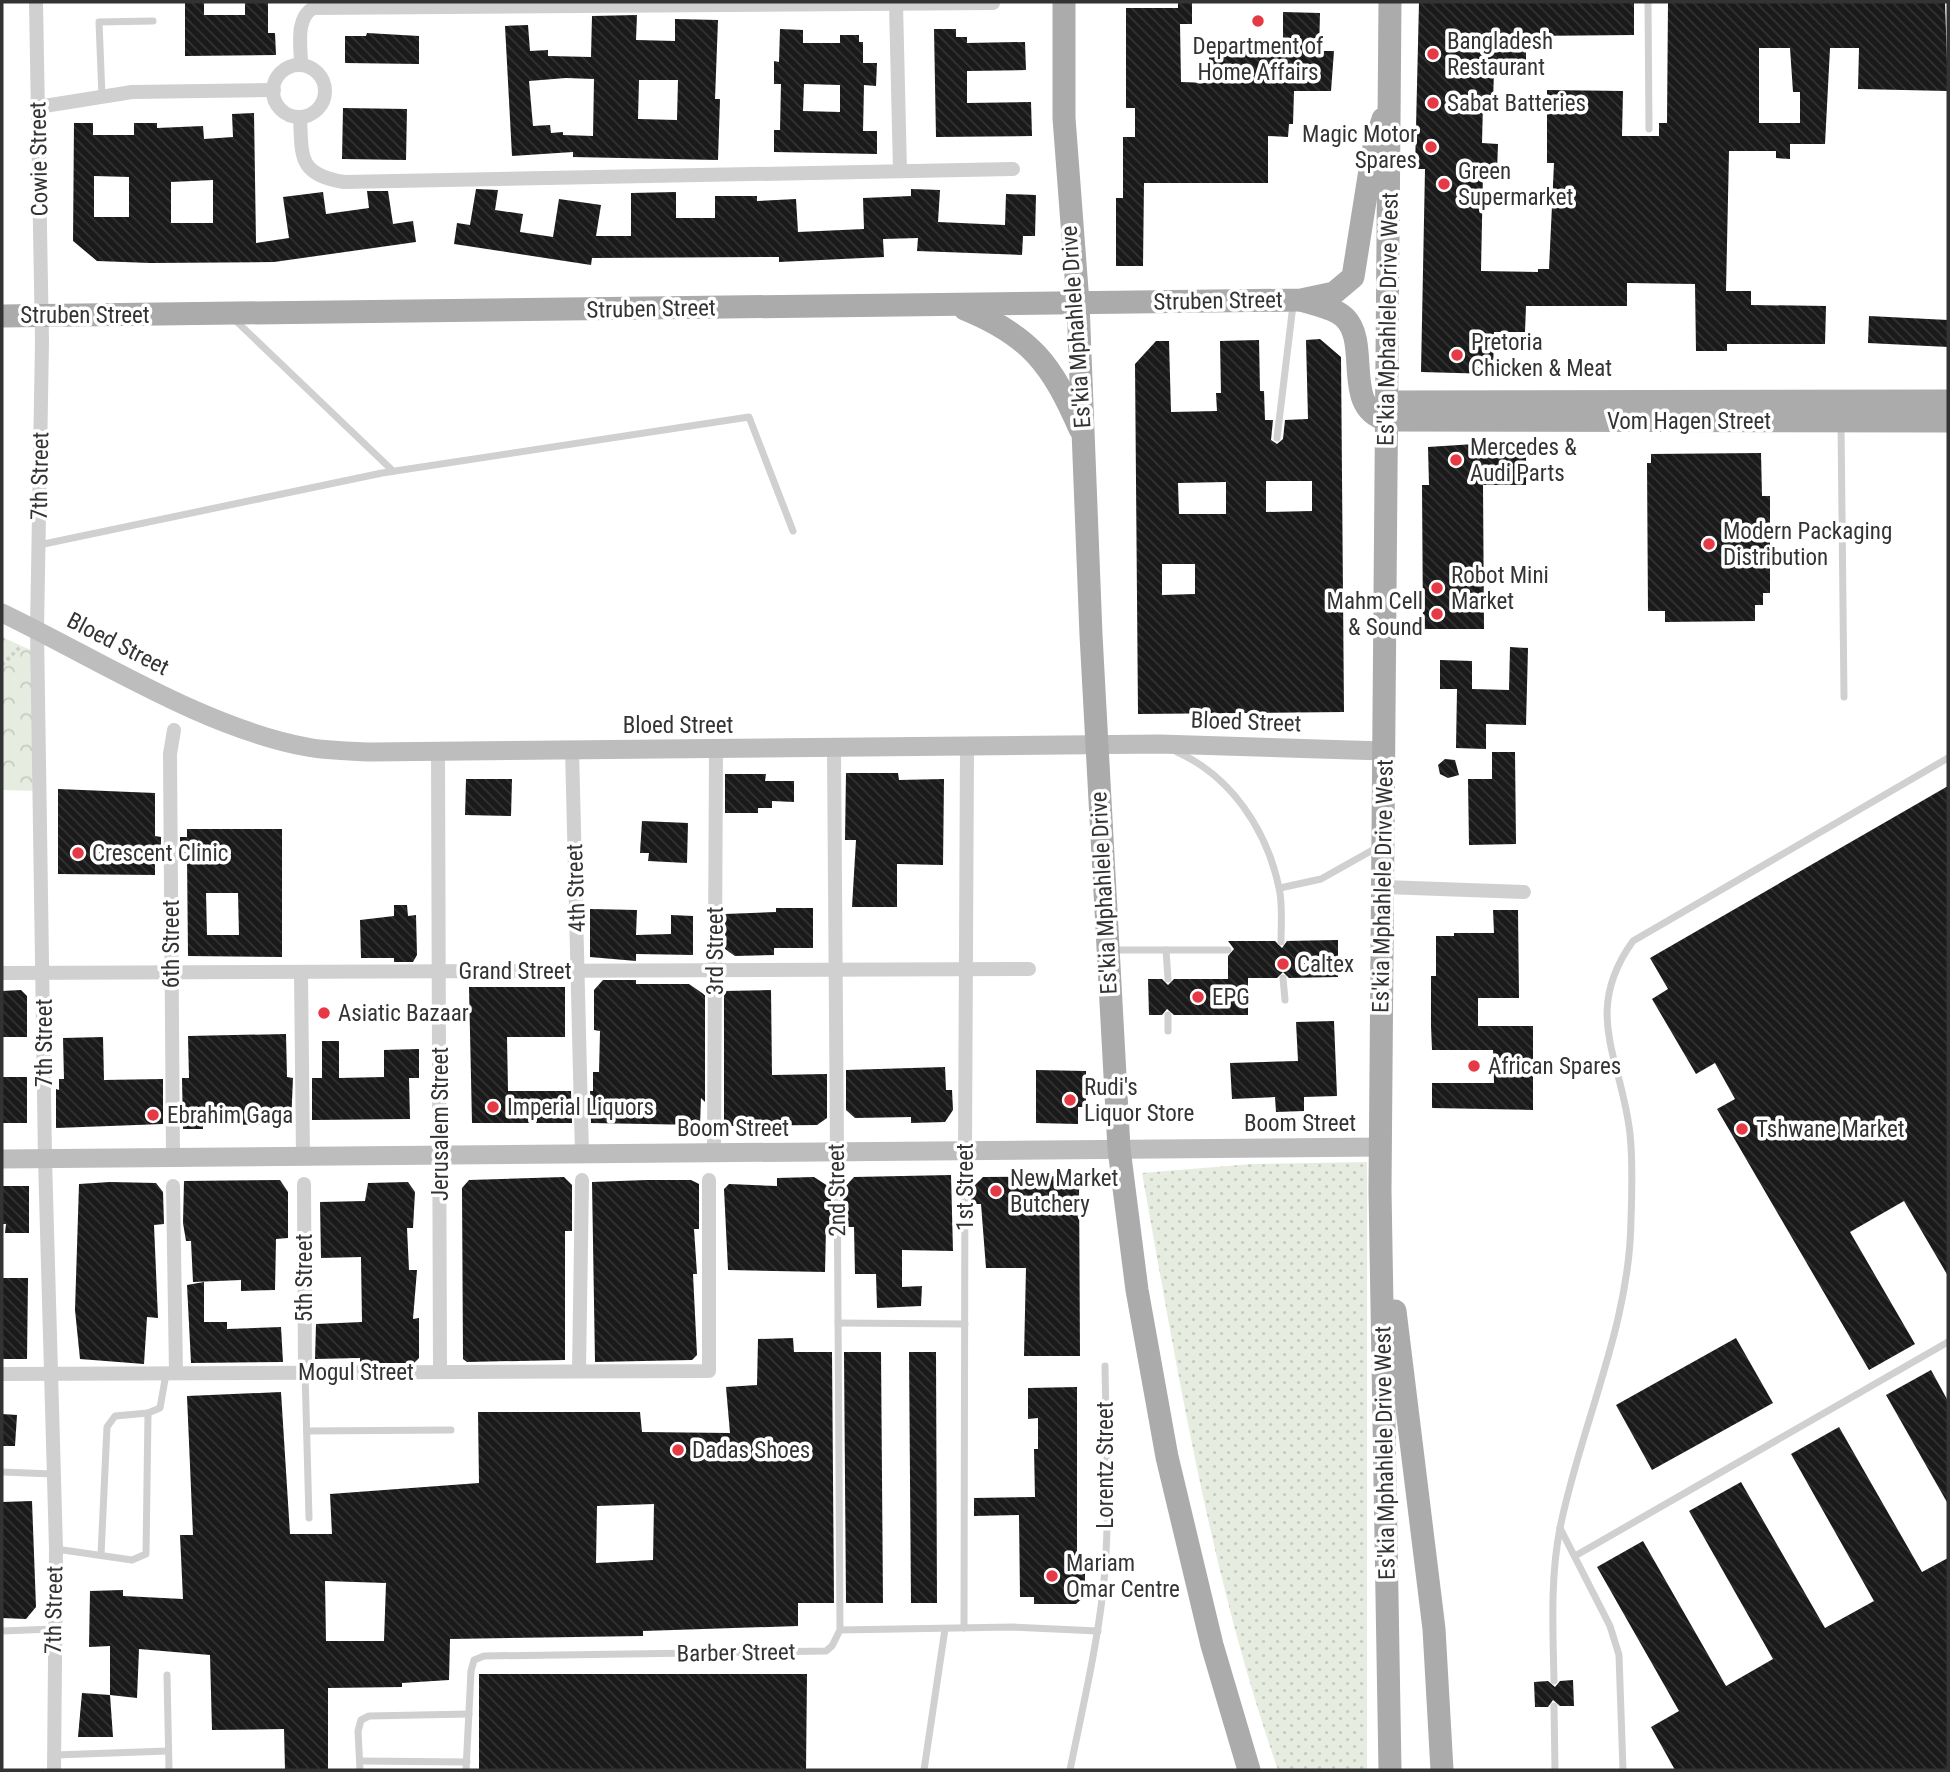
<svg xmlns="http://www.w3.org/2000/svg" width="1950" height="1772" font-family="'Roboto Condensed',sans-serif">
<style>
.grass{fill:url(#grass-dots)}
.forest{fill:url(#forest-crowns)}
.building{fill:url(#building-back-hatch);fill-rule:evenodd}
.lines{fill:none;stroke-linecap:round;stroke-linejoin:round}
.path{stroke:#cdcdcd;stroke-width:3.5;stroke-dasharray:3.5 3.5;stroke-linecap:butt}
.lane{stroke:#d0d0d0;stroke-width:7}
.street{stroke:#d0d0d0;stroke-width:14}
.secondary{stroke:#bdbdbd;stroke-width:19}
.primary{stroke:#ababab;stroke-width:23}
.poi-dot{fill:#e63946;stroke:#fff;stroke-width:2.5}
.labels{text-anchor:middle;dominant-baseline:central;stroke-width:7;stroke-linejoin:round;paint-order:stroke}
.poi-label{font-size:23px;fill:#333;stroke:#fff;text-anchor:start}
.street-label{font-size:23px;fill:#333;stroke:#fff}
</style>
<defs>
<pattern id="grass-dots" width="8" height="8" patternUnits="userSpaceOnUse" patternTransform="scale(1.75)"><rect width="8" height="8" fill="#e6ecdf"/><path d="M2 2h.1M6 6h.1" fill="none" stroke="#c6cbc0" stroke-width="1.8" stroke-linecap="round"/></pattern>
<pattern id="forest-crowns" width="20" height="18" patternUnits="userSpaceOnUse" patternTransform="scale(1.75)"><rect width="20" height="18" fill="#e6ecdf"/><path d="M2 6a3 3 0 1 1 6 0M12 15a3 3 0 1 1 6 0" fill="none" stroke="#c6cbc0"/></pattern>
<pattern id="building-back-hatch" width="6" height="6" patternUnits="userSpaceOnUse" patternTransform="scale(1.75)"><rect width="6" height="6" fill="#1a1a1a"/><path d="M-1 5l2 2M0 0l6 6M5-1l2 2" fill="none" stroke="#333"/></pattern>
</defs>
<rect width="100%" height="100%" fill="#fff"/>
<path class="grass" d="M1367 1162V1770H1278C1211 1577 1178 1374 1142 1173L1252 1164Z"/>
<path class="forest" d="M2 637 37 653V791L2 790Z"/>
<g class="building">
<path d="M245 2H268V33H275L276 55 185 56V3H204V15H245Z"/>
<path d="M1178 2H1192V24H1180L1181 82 1209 83V50H1228L1229 40H1251V50L1283 51V12L1320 13 1319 51H1334L1331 91H1294L1293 124H1289L1288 137 1268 136V183H1144L1143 266H1116V198H1123V137H1135V108H1126V8H1178Z"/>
<path d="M1419 2H1634V35L1526 36V71L1494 70 1493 103H1483L1482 143 1498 144 1497 171H1483L1481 271 1538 272V269H1549L1554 163H1547V90L1623 91 1622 136H1659V123H1667L1668 2H1945L1948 91 1858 89 1859 48H1830L1825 144H1790V159L1776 158V151H1729L1726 291H1751V305L1826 306 1825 344H1727V351H1696L1695 284 1627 283V306H1526L1525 332H1494L1493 374 1421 372 1425 169H1415ZM1759 48H1790L1793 92H1800V123H1759Z"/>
<path d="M637 15 636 40 675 41V19L718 20 715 99H720L718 160 573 157V152L512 156 505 26 528 25 530 51 548 50V56L591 57 592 16ZM566 78 594 79 593 136 563 135V132L551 133 550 125 533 126 529 81ZM639 80H678L677 120 638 119Z"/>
<path d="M780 29 803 30V43H840V35H859V42H863V63H877L876 86 864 85 863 131H877V154L774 152V130H780L781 84H774V61L779 62ZM804 84 840 85V112L803 111Z"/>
<path d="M934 29H956V37H967V43L1025 42 1026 70 967 71V103L1031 102 1032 136 936 137Z"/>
<path d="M367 33 419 36V64L345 63V36H366Z"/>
<path d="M343 108 407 109 406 160 342 159Z"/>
<path d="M254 113 256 243 289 238 283 197 323 192 326 214 369 208 367 191H388L393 224 413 221 416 242 274 262 150 263 97 261 73 241 74 123H93V135H134V123H157V128L203 126 204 139 233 137 232 114ZM94 176 129 177V217H94ZM213 180V223H171V182Z"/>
<path d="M476 189 498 190 495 210 523 214 520 232 553 237 559 199 601 205 596 236H631V193L676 192V218H715V196H757V201L796 199 798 232 864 229 863 198 911 196V189L940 190 938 222 1005 225 1006 194 1036 195 1035 236H1023L1022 255 917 251 918 238 883 239 884 257 779 262V257L592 258 591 265 454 244 457 223 470 225Z"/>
<path d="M1869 316 1948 320V347L1868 343Z"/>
<path d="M1320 339 1341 357 1344 712 1138 714 1135 364 1156 341H1169L1171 412 1217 411 1216 393H1221L1220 341 1259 340 1260 391H1264L1265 420H1273L1271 440 1277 444 1283 439 1285 420 1308 419 1306 340ZM1266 481H1312V511L1266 512ZM1226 482V514H1179L1178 483ZM1162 564H1195V594L1162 595Z"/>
<path d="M1490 443 1526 444V485H1483L1484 629H1423L1422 485H1429L1428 447Z"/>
<path d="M1761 453 1762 496H1770V593H1763V605H1755V621L1665 622V611H1648L1647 463H1651V454Z"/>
<path d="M1510 647 1528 648 1526 725 1486 724V749L1456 748 1457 689H1440V660L1472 661V689L1509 690Z"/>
<path d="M1492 752H1515L1516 844 1469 845 1468 779H1492Z"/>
<path d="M1445 759 1455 760 1459 775 1448 778 1440 774 1438 765Z"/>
<path d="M846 773H898L899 780 944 779 943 865 897 864V907H852L856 840H845Z"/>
<path d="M725 774H766L765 781H794V802L772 801V808H758V813H725Z"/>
<path d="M466 779H512L511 816 465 815Z"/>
<path d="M1948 786V1276L1904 1201 1850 1232 1915 1344 1869 1370 1717 1109 1735 1099 1715 1063 1696 1074 1652 999 1668 989 1650 958Z"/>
<path d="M58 789 155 793V836L161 837V857H155V875L58 874Z"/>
<path d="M642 821 688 823 687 863 648 861 649 853H640Z"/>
<path d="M187 829H282V957L188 956 187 857H180V837H187ZM206 893H238L239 935H207Z"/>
<path d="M394 905H407L408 916 416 915 417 955 413 962H394V958H361L360 920 394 916Z"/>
<path d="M776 908H813V948H774V955L735 956 725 949V914L776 912Z"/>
<path d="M590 909 637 910 636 935 671 934V915L693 916V955L636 954V961L590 957Z"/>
<path d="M1493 910H1518L1519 998H1478V1026H1533V1110L1432 1108V1083H1494L1493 1050H1432L1431 1026V976H1436V936H1454V933H1494Z"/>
<path d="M1338 940V977L1289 978 1283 972 1277 978H1248V1015H1174L1167 1009 1162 1015H1149L1148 979H1162L1168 985 1174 979H1228V956L1234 949 1228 941H1275L1282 948 1287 941Z"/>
<path d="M603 980H636V984H689L705 995V1102L701 1098 700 1125 591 1123 590 1091H593V1072H599L600 1031 594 1030V990Z"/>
<path d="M469 987H565V1037H507L508 1091H571L572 1123H472Z"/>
<path d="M21 990 27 996V1037H2V991Z"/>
<path d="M771 990 772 1075 827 1074V1118L817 1125 728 1126 724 1121V991Z"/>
<path d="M1334 1021 1337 1096 1304 1097V1111L1276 1112 1275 1097 1232 1099 1230 1063 1298 1061 1296 1022Z"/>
<path d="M286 1034 287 1077 293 1078 291 1124 231 1125V1122H203V1129H183L182 1078H189L188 1036Z"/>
<path d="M103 1037 104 1080 163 1079V1124L56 1128V1089L59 1090V1079H64L63 1038Z"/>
<path d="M322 1041H339V1078L384 1077V1050L419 1049V1078H409L410 1119 312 1120V1078H322Z"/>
<path d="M945 1067 946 1090H952L953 1110 945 1122 911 1123V1117L855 1118 846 1110V1070Z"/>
<path d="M1036 1070 1086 1071V1107H1078V1124L1036 1123Z"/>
<rect x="2" y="1077" width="25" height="46"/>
<path d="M951 1175 953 1251 902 1250V1287L922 1286 921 1306 877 1308 876 1274H855L854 1227H844L843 1189 854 1177Z"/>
<path d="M1079 1176 1080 1356H1024L1026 1268H986L981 1204H971V1189L983 1177Z"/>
<path d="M564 1177 572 1185V1231H565V1360L467 1362 463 1359 462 1188 469 1180Z"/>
<path d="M814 1177 831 1188V1228H826L825 1272 728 1270 724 1189 729 1184 777 1186V1178Z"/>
<path d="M280 1180 288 1192V1238L276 1239 275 1290 241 1291V1280L193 1282 191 1241H186L183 1223 184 1181Z"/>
<path d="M647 1180H691L699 1184V1229H694L697 1274H693L697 1355 692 1360 595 1362 592 1182Z"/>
<path d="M110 1182 156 1183 163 1192 164 1224 154 1225 158 1318 147 1317 144 1364 80 1359 75 1310 79 1184Z"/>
<path d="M408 1182 415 1192 413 1228H407L409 1270H417L413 1319 419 1318V1358L414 1363H360V1358L315 1359 316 1324 362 1322 361 1257 321 1258 320 1202 365 1201 368 1183Z"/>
<path d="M2 1186H29V1233H5L6 1224H2Z"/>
<path d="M2 1278H28L27 1359H2Z"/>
<path d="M204 1282V1322H227V1329L281 1327 283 1362 191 1363 187 1285Z"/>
<path d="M793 1338 794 1352H832L834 1603H798V1626L643 1631V1636L450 1639 449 1680 402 1683V1687L328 1688V1770H285L284 1729 212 1730 210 1655 139 1649 137 1698 110 1695V1646L89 1647 90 1591 123 1590V1596L183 1599 180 1535H193L187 1396 281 1392 290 1534H332L330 1494 479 1483 478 1412H640L642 1432 730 1433 726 1387 757 1385 758 1339ZM654 1504 653 1560 596 1563 597 1506ZM325 1581 386 1583 384 1641H326Z"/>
<path d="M1736 1338 1773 1403 1652 1470 1616 1405Z"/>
<path d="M844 1352H881L883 1603H846Z"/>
<path d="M909 1352H936L937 1603H911Z"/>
<path d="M1931 1370 1948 1401V1504L1886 1395Z"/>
<path d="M1077 1387V1556H1085V1596L1076 1604H1034V1597H1020L1019 1515 974 1516V1498L1035 1497 1034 1449H1038V1418L1028 1419V1388Z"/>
<path d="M2 1414 17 1415 15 1446H2Z"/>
<path d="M1839 1427 1922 1572 1948 1558V1770H1675L1651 1727 1679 1711 1597 1567 1643 1541 1726 1686 1773 1659 1689 1511 1741 1482 1825 1628 1874 1601 1791 1454Z"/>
<path d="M32 1501 36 1607 26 1619 2 1618V1502Z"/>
<path d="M479 1674H807L806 1770H479Z"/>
<path d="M1573 1680 1574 1706H1560L1553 1700 1548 1707H1535L1534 1682 1548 1681 1555 1687 1560 1681Z"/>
<path d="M82 1693 110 1695 113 1737H78Z"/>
</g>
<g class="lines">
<path class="path" d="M2 665 21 646"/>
<g class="lane">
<path d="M1648 2 1649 129"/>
<path d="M102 96 99 22 153 21"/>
<path d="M234 319 393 471"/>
<path d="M1841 424 1844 697"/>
<path d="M1277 438 1293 305"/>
<path d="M39 545 382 473 749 417 793 531"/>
<path d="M1177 752C1231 776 1267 830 1279 888 1283 904 1281 925 1281 942"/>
<path d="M1280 888 1321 879 1378 847"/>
<path d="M1110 950H1228"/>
<path d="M1166 950 1168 979"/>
<path d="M1283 978 1285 1000"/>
<path d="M1168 1031V1015"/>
<path d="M837 1155 840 1630"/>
<path d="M838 1323 965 1324"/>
<path d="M305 1372 309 1518"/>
<path d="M307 1431 451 1430"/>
<path d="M2 1472 53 1474"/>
<path d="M1560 1528 1610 1626 1619 1655 1623 1770"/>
<path d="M56 1549 132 1560 146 1554 148 1413"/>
<path d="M101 1555 107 1427 115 1416 148 1413 160 1408 166 1374"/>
<path d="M1575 1556 1948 1342"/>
<path d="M964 1628 965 1153"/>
<path d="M2 1631 53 1629"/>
<path d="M167 1675 169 1770"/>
<path d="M1554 1681C1553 1630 1550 1579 1560 1528 1581 1424 1630 1326 1631 1219 1632 1191 1633 1161 1630 1134 1622 1059 1581 1013 1633 941L1948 758"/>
<path d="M1554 1706 1555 1770"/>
<path d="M55 1755 168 1751"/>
<path d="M360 1761 467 1762"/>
<path d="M360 1770 358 1731 361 1720 369 1716 469 1714"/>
<path d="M466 1770 471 1671 474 1660 484 1656 826 1651 832 1646 840 1630 1013 1627 1098 1631"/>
<path d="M924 1770 945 1629"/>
<path d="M1070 1770C1082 1710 1096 1652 1103 1591 1111 1517 1106 1441 1105 1366"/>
</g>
<g class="street">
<path d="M36 2 42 342 37 630 45 1159 56 1549 54 1770"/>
<path d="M896 4 900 171"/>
<path d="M301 65C301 46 295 19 313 8L993 3"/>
<circle cx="299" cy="91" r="26"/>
<path d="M38 107 132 92 274 90"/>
<path d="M300 117C302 158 298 174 344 182L1013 169"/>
<path d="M572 749 582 1154"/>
<path d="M834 749 837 1152"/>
<path d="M438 751 440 1372"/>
<path d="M1384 887 1524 892"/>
<path d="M301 972 303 1156"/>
<path d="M2 973 1029 969"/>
<path d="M965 1150 967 746"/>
<path d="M714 1153 716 749"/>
<path d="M173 1157 170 754 174 730"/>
<path d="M304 1184 305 1372"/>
<path d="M173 1186 176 1373"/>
<path d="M579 1370 582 1180"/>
<path d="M2 1374 709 1371V1180"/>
</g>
<g class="secondary">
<path d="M2 613C96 658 204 728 307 747 327 751 350 751 371 752L1160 744 1384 751"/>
<path d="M2 1159 1381 1147"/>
</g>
<g class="primary">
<path d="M1064 2V118L1078 303 1091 635 1119 1149 1137 1290 1167 1457 1212 1645 1249 1770"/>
<path d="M1304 301C1317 305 1335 308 1345 318 1371 344 1341 408 1387 420L1948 421"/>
<path d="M965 309C1031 336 1052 365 1080 429"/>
<path d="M2 316 1301 300 1334 293 1353 277 1373 151 1383 119"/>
<path d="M1387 402 1948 401"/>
<path d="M1395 1311 1434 1629 1442 1770"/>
<path d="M1390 1770 1380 1190 1390 2"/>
</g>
</g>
<g class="poi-dot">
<circle cx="1258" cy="21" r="7"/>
<circle cx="1433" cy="54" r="7"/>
<circle cx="1433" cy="103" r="7"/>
<circle cx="1431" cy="147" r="7"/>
<circle cx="1444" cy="184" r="7"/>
<circle cx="1457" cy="355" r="7"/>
<circle cx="1456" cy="460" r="7"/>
<circle cx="1709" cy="544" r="7"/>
<circle cx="1437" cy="588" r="7"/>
<circle cx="1437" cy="614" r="7"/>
<circle cx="78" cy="853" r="7"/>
<circle cx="1283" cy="964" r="7"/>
<circle cx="1198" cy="997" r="7"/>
<circle cx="324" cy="1013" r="7"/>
<circle cx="1474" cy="1066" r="7"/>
<circle cx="1070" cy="1100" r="7"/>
<circle cx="493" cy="1107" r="7"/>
<circle cx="153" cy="1115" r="7"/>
<circle cx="1742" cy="1129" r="7"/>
<circle cx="996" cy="1191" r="7"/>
<circle cx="678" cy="1450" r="7"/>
<circle cx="1052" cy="1576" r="7"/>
</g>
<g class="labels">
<g class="poi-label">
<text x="1447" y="41">Bangladesh<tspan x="1447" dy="26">Restaurant</tspan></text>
<text x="1258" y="46" text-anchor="middle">Department of<tspan x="1258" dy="26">Home Affairs</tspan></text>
<text x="1447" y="103">Sabat Batteries</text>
<text x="1417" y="134" text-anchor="end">Magic Motor<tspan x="1417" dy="26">Spares</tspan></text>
<text x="1458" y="171">Green<tspan x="1458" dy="26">Supermarket</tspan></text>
<text x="1471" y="342">Pretoria<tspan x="1471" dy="26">Chicken &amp; Meat</tspan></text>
<text x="1470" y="447">Mercedes &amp;<tspan x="1470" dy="26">Audi Parts</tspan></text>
<text x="1723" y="531">Modern Packaging<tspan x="1723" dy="26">Distribution</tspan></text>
<text x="1451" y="575">Robot Mini<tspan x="1451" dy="26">Market</tspan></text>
<text x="1423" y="601" text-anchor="end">Mahm Cell<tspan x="1423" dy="26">&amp; Sound</tspan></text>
<text x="92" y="853">Crescent Clinic</text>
<text x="1297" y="964">Caltex</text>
<text x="1212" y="997">EPG</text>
<text x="338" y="1013">Asiatic Bazaar</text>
<text x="1488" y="1066">African Spares</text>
<text x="1084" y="1087">Rudi's<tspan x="1084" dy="26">Liquor Store</tspan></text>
<text x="507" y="1107">Imperial Liquors</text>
<text x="167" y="1115">Ebrahim Gaga</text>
<text x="1756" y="1129">Tshwane Market</text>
<text x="1010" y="1178">New Market<tspan x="1010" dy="26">Butchery</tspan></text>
<text x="692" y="1450">Dadas Shoes</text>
<text x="1066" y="1563">Mariam<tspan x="1066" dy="26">Omar Centre</tspan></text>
</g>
<g class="street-label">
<text transform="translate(39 159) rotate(-91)">Cowie Street</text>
<text transform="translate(1218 301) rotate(-1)">Struben Street</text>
<text transform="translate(651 309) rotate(-1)">Struben Street</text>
<text x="85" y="315">Struben Street</text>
<text transform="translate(1388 319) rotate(-89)">Es'kia Mphahlele Drive West</text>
<text transform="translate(1076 327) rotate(-94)">Es'kia Mphahlele Drive</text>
<text x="1689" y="421">Vom Hagen Street</text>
<text transform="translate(40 476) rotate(-89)">7th Street</text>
<text transform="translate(118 644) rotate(27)">Bloed Street</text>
<text transform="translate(1246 722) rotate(2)">Bloed Street</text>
<text x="678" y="725">Bloed Street</text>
<text transform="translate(1383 886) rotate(-89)">Es'kia Mphahlele Drive West</text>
<text transform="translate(576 888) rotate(-92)">4th Street</text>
<text transform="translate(1104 893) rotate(-93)">Es'kia Mphahlele Drive</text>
<text transform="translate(171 944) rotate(-90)">6th Street</text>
<text transform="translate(715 951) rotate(-90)">3rd Street</text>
<text x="515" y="971">Grand Street</text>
<text transform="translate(44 1043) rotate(-90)">7th Street</text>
<text x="1300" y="1123">Boom Street</text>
<text transform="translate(440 1124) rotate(-90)">Jerusalem Street</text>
<text x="733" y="1128">Boom Street</text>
<text transform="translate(965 1187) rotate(-90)">1st Street</text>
<text transform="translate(837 1190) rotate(-91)">2nd Street</text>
<text transform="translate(304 1278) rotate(-90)">5th Street</text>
<text x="356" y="1372">Mogul Street</text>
<text transform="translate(1385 1453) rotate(-91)">Es'kia Mphahlele Drive West</text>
<text transform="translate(1105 1465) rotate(-90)">Lorentz Street</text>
<text transform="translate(54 1610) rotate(-89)">7th Street</text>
<text transform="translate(736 1653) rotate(-1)">Barber Street</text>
</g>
</g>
<rect width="1950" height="1772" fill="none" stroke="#333333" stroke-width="7"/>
</svg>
